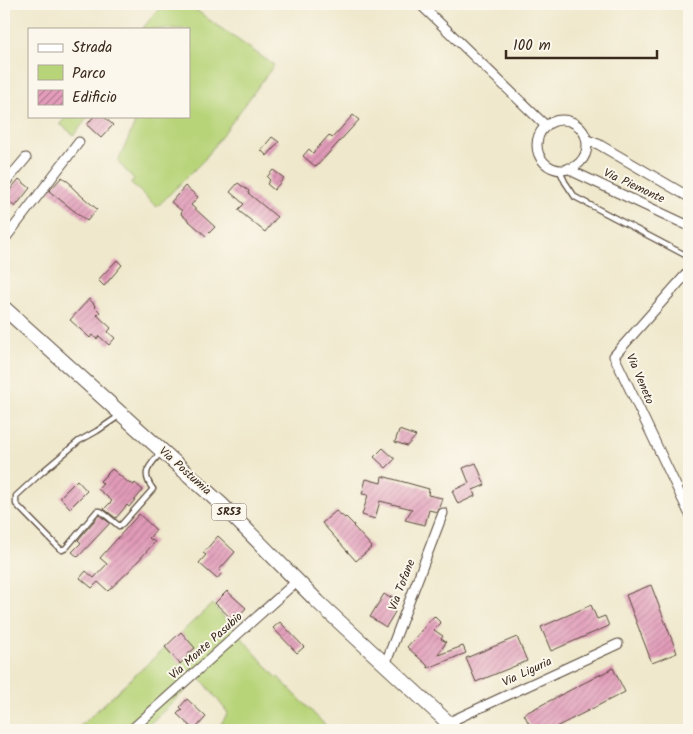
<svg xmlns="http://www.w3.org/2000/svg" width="693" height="734" font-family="Kalam,sans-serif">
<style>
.green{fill:#b8d479;stroke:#7a7f4c}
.building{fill:url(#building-hatch)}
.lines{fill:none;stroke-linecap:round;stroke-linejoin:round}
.lane-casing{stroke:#564638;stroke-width:7}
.street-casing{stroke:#564638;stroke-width:11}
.primary-casing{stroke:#564638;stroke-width:16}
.lane{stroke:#fff;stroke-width:4.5}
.street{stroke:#fff;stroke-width:9}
.primary{stroke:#fff;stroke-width:14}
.labels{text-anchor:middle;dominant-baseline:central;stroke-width:4;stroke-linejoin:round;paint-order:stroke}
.shield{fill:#fbf7ec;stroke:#75685c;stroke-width:1}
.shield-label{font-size:11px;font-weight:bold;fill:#3b2a1e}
.street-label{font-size:12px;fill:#3b2a1e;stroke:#fbf7ec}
</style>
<defs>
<pattern id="building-hatch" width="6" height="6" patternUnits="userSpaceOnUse" patternTransform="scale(1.25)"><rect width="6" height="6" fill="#e29bb9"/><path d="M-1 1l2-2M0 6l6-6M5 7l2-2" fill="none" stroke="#b87f96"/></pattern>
</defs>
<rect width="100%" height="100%" fill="#fbf7ec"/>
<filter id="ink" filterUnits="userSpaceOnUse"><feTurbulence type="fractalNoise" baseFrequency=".02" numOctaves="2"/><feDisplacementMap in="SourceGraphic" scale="10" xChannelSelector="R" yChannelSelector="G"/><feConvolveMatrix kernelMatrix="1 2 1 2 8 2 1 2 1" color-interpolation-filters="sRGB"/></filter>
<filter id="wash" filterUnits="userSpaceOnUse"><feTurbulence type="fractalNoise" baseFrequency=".0096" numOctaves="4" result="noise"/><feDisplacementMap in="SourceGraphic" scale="20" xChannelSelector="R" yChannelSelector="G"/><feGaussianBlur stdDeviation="1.12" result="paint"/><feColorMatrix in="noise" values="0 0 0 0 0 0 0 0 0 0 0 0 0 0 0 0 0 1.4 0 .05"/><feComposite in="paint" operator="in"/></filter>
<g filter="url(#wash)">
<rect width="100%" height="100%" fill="#efe8cc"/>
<g class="green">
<path d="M163 4H188L215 24 274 65 204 160 157 207 131 183 134 179 118 162 135 123 124 116H189V29H142Z"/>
<path d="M67 116H89L74 135 60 124Z"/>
<path d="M212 604 277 678 278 677 330 730H217L228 713 200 677 143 730H76Z"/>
</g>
<g id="blocks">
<g class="building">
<path d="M353 115 359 120 316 167 303 156 309 149 313 153 329 135 332 138Z"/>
<path d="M94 116H103L113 125 101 138 87 125Z"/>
<path d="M272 137 279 142 267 156 261 150Z"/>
<path d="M273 170 284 178 274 190 267 184 270 180 267 177Z"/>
<path d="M62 177 71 184V186L77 192 97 209 87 221 49 191Z"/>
<path d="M19 179 30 188 15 207 4 197Z"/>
<path d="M238 183 249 191 248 193 277 217 265 232 238 210 244 204 230 192Z"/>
<path d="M185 186 198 197 191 205 215 227 206 236 181 214 182 211 171 202Z"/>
<path d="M117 260 122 265 104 286 98 280Z"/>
<path d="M89 299 95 305 94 306 100 312 97 315 111 328 108 332 115 338 109 345 99 336 97 339 92 335 90 338 70 320Z"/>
<path d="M399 430 416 436 407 446 395 442Z"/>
<path d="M383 448 395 459 386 468 374 457Z"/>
<path d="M476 463 485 485 473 490 475 496 458 504 452 491 469 483 463 468Z"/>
<path d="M112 469 130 484 131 483 134 485 135 483 143 490 129 507 127 505 116 518 104 509 112 501 98 489 103 484 100 481Z"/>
<path d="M382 476 429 489 428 495 442 498 439 508 437 512 429 510 425 525 405 520 412 509 380 501 375 519 362 515 368 495 362 494 366 479 381 483Z"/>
<path d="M77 480 87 491 70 508 60 497Z"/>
<path d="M336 511 345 518 346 517 354 525 353 526 372 547 356 561 322 523Z"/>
<path d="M139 514 156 530 149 538 155 542 129 571 108 591 98 582 92 588 80 578 86 571 94 578 107 564 100 558Z"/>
<path d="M99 515 110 523 78 557 72 552 81 543 78 540Z"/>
<path d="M218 536 235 552 219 570 222 573 217 579 199 563 206 555 203 553Z"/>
<path d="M651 585 677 653 652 663 626 595Z"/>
<path d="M227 591 246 608 234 621 215 603Z"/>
<path d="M384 594 390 598 391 596 399 601 393 610 395 612 386 627 370 617Z"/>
<path d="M591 605 597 619 605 616 609 626 551 651 541 627Z"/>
<path d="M434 616 441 623 434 630 443 636 441 639 446 642 438 655 463 646 466 653 428 668 427 665 407 647Z"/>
<path d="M280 622 304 647 297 653 273 628Z"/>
<path d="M181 632 195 648 187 655 188 656 180 664 165 647Z"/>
<path d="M517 637 527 661 476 682 466 658Z"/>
<path d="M613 668 625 692 550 730H532L524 714Z"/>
<path d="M187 699 206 717 194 730 177 714 182 709 180 707Z"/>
</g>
</g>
</g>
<g filter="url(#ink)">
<use href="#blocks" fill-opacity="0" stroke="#564638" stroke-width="1"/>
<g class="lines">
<defs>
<g id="lane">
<path d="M559 169 565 182 575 197 689 257"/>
<path d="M119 416 97 431 79 441 41 473 16 496V504L59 548 62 550 66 548 97 511H100L102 512 119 526 122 524 153 489C140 472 150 466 161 452"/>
</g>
<g id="street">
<path d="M420 4 546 126"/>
<circle cx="562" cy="145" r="25"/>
<path d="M587 140 598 144 689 197"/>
<path d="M569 168 576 173 689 226"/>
<path d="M4 184 26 158"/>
<path d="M4 240 79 142"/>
<path d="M689 271 614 356 689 513"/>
<path d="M385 665 443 513"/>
<path d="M447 723 618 644"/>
<path d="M131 730 297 581"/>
</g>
<path id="primary" d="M4 308 222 505 318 602 456 730"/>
</defs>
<use href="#lane" class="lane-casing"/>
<use href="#street" class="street-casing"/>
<use href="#primary" class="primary-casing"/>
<use href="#lane" class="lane"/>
<use href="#street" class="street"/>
<use href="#primary" class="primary"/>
</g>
</g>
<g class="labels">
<rect class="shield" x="211.5" y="503.5" width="35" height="17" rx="4"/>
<g class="shield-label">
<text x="229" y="512">SR53</text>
</g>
<g class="street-label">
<text transform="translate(634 186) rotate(25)">Via Piemonte</text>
<text transform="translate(640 379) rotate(67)">Via Veneto</text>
<text transform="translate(185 471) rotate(42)">Via Postumia</text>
<text transform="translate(402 585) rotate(-69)">Via Tofane</text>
<text transform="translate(206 646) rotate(-42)">Via Monte Pasubio</text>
<text transform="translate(527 672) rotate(-25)">Via Liguria</text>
</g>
</g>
<rect width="693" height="734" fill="none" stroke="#fbf7ec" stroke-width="20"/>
<rect x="28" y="28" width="162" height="90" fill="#fbf7ec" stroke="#aea59a"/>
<rect x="38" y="44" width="25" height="8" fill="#ffffff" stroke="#aea59a"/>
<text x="72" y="52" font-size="15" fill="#3b2a1e">Strada</text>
<rect x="38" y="65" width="25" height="15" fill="#b8d479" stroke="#aea59a"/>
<text x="72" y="78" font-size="15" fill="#3b2a1e">Parco</text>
<rect x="38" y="90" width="25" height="15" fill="url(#building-hatch)" stroke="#aea59a"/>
<text x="72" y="102" font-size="15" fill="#3b2a1e">Edificio</text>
<path d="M506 50v8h151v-8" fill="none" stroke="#3b2a1e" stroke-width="2.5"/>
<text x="513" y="50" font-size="15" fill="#3b2a1e" stroke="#fbf7ec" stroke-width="4" paint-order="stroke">100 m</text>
</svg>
